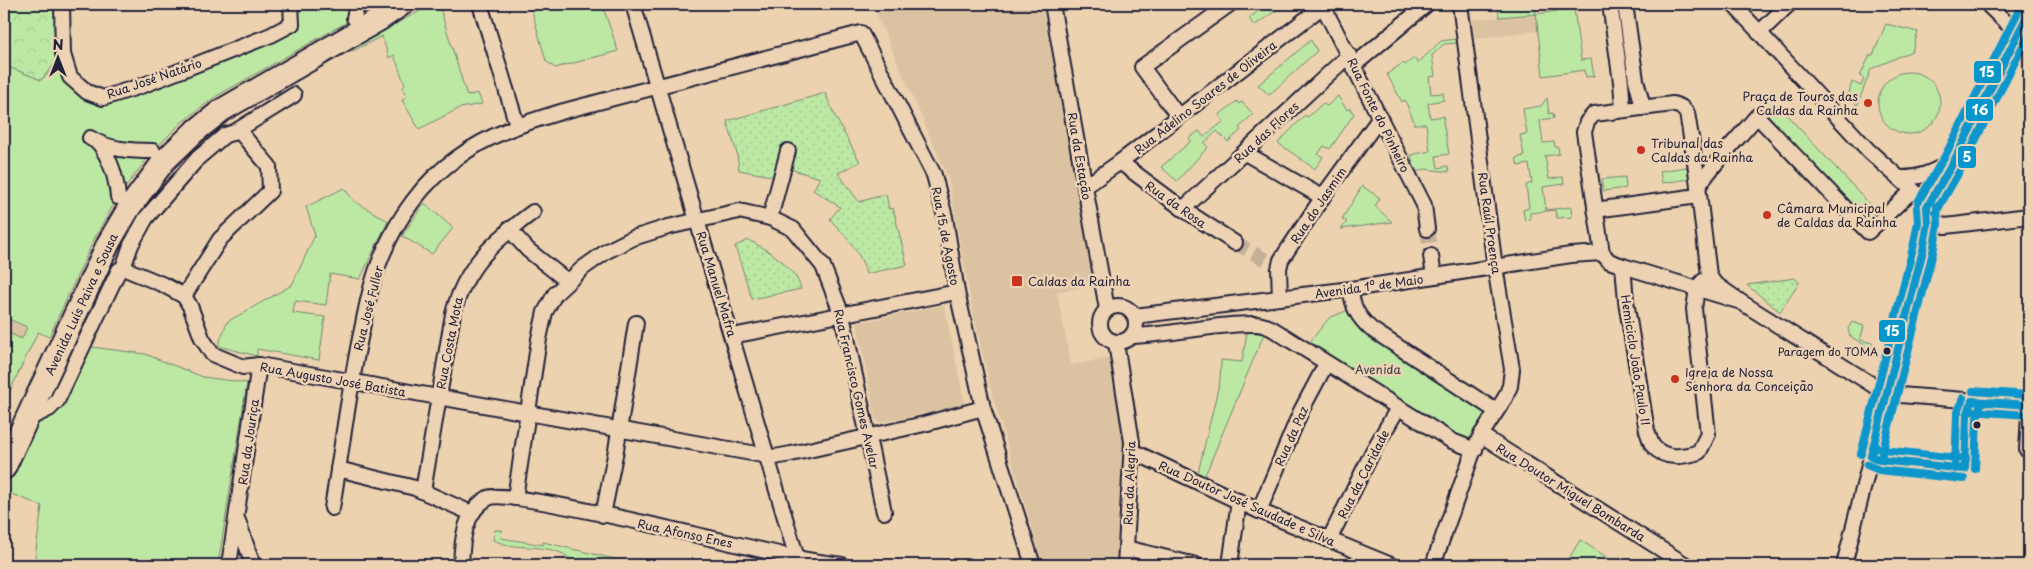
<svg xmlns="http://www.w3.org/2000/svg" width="2033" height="569" font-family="'Playpen Sans',sans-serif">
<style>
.built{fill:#dbc3a2}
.green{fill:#bde8a4;stroke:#708570}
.forest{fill:url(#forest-crowns);stroke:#708570}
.garden{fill:url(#garden-dots);stroke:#708570}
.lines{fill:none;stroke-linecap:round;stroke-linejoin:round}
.minor-tunnel{stroke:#c4af99;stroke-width:14;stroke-dasharray:14 7;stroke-linecap:butt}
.minor-casing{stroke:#22223b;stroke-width:18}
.primary-casing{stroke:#22223b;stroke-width:26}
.minor{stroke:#edd2b4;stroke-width:14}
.primary{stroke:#edd2b4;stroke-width:22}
.bus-1-casing{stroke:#edd2b4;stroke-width:11}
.bus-2-casing{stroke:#edd2b4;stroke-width:11}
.bus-3-casing{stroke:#edd2b4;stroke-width:11}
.bus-1{stroke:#0796cb;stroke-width:8}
.bus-2{stroke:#0796cb;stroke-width:8}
.bus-3{stroke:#0796cb;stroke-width:8}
.poi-dot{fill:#c8321e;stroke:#edd2b4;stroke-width:2}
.bus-dot{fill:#22223b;stroke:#edd2b4;stroke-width:2}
.labels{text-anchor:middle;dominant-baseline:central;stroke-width:5;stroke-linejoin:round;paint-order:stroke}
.bus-label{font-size:11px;fill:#22223b;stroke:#edd2b4;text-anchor:end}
.street-label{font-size:12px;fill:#22223b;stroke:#edd2b4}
.poi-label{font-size:12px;fill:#22223b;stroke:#edd2b4;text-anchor:start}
.park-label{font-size:12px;fill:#39404b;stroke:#edd2b4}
.line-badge{stroke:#edd2b4;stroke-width:2}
.badge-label{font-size:14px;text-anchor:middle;font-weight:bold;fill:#fff}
</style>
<defs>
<pattern id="forest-crowns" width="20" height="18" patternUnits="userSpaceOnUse" patternTransform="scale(1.25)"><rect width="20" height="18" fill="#bde8a4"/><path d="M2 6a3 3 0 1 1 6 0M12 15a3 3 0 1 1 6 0" fill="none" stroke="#a2c78e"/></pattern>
<pattern id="garden-dots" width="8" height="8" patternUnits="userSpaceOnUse" patternTransform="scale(1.25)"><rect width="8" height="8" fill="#bde8a4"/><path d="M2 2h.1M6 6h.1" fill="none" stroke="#a2c78e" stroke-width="1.8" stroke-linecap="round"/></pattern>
</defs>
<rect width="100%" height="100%" fill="#edd2b0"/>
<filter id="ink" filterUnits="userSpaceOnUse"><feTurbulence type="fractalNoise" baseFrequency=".02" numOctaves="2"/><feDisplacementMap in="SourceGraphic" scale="10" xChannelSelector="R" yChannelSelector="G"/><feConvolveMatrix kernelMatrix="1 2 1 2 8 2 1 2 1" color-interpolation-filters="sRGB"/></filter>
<g filter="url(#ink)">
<g class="built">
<path d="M875 4H1042L1096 285 1057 292 1071 365 1110 358 1125 437 1116 565H1043L993 398 973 313 948 178 876 13Z"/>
<path d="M1536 14 1537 31 1470 39 1467 20Z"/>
<path d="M944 305 965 405 880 423 875 418 857 323Z"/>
<path d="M4 317 38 332 4 403Z"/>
</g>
<g class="green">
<path d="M289 4H357L354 18 215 97 181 123 153 151 118 197 96 235 49 337 38 332 4 403V331L22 339 27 327 4 317V73L9 67 41 80 55 67 63 54 81 86 109 95 284 28Z"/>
<path d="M530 4H602L618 51 555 68 546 61Z"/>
<path d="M1268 4H1285L1254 26 1249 18Z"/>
<path d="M1498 4H1534L1536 14 1574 9 1581 60 1591 59 1594 76 1586 77 1584 70 1543 76 1536 14 1499 17Z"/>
<path d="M439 5 467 96 478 93 482 104 460 108 419 129 402 100 406 97 403 87 405 85 394 55 389 58 382 36 353 51 351 47 422 10Z"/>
<path d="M1886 24 1918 32 1912 51 1871 69 1857 106 1849 93 1852 82 1861 86 1864 79 1860 76 1870 55H1873Z"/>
<path d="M1456 39 1457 43 1444 44 1432 55 1435 76 1429 77 1431 94 1443 93 1444 100 1428 103 1430 118 1444 116 1443 121 1449 154 1436 156 1438 168 1448 166 1449 172 1426 169 1415 172 1411 155 1430 151 1426 124H1413L1414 122 1405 100 1402 102 1387 74 1403 63 1405 65 1414 58 1418 63 1441 41Z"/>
<path d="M1311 40 1317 51 1269 95 1258 85Z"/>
<circle cx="1909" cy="103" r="31"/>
<path d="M1338 96 1347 110 1350 108 1354 114 1330 149 1324 146 1318 154 1323 157 1315 169 1278 143 1305 115 1308 117 1323 103 1327 106Z"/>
<path d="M1769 96 1879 214 1868 224 1757 107Z"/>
<path d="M1547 98 1549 114 1553 113 1554 118 1540 120 1543 143 1554 142 1555 147H1558L1559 154 1545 156 1549 179 1563 177 1564 184 1543 187 1546 210 1571 207 1572 217 1557 218 1555 210 1530 213V220L1525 221 1523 210 1529 208 1526 185 1532 183 1529 164 1518 166 1516 158 1524 156 1520 135 1527 134 1523 109 1541 106Z"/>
<path d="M1237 101 1239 104 1242 102 1253 114 1239 128 1241 130 1228 142 1217 131 1204 143 1208 147 1177 181 1161 167 1191 141 1189 138 1199 131 1204 137 1224 121 1219 115Z"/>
<path d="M1687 167 1689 179 1662 183 1660 171Z"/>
<path d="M1625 177 1626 188 1603 191 1602 179Z"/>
<path d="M1362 186 1380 198 1375 206 1392 222 1341 229 1347 222 1342 219Z"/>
<path d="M344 188 354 201 388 221 360 279 330 274 326 305 295 301 293 313 325 317 319 360 257 349V356L218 346 227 322 292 285 315 235 306 207Z"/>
<path d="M424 203 453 228 432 254 402 236Z"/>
<path d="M1353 308 1360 319 1496 411 1475 450 1307 351 1309 343 1329 318Z"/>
<path d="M1852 322 1864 326 1860 340 1872 343V347L1877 349 1874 356 1865 350 1866 346 1850 336 1848 329Z"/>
<path d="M1247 332 1264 334 1203 480 1197 477 1220 380 1221 360 1242 362Z"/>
<path d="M84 346 145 354 203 377 247 383 218 565H34L42 506 4 491V468L26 420 49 409Z"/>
<path d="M495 530H502L501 538 543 545V542L640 565H574C564 544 528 549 508 545 503 544 498 542 493 540Z"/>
<path d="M1580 540 1619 565H1572L1567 562Z"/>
</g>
<path class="forest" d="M4 4H51L57 21 63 54 41 80 9 67 4 73Z"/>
<g class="garden">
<path d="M825 93 836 118 860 162 838 173 859 202 886 194 889 209 893 208 907 265 866 274C862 253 844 235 830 219L840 207 813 190 820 178 790 169 796 147 785 143 776 177 739 170 737 154 727 121Z"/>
<path d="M748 240C767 249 796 267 801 289L752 299 735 246Z"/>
<path d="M1795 278 1799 283 1780 312 1747 285Z"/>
</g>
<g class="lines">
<g class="minor-tunnel">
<path d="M1427 229 1431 256"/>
<path d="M1235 243 1273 264"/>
</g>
<defs>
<g id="minor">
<path d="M62 4 63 54 70 77 87 92 103 98 144 85 271 35 292 24 291 4"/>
<path d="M480 4 517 125"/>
<path d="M633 4 799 565"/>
<path d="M1052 4 1107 309"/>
<path d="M1322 4 1424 205 1427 229"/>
<path d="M1610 4 1621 82 1623 109"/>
<path d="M1625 4 1636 80 1643 107"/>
<path d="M1733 4 1869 151 1919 196 1927 207"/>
<path d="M1987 4 2018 34"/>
<path d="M354 18 357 4"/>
<path d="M1759 33 1789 4"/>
<path d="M1353 66 1427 4"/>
<path d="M1179 117 1142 67 1230 4"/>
<path d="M233 133 294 95"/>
<path d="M90 138C109 150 131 151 153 151"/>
<path d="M100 144C111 162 116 176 118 197"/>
<path d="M1245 153 1322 197"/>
<path d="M1120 162 1183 209 1235 243"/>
<path d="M1899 178C1921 179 1934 171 1953 161"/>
<path d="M1086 186 1120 162 1323 6"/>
<path d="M1698 187C1715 161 1737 140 1757 116L1868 232 1913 190"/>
<path d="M1927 207 1954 161 2029 12"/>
<path d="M1183 209 1349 55"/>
<path d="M1595 210 1698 196"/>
<path d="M770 218 788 151"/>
<path d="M1928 223 1946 226 2029 216"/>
<path d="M509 229 528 250 567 281"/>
<path d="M1431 256 1434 276"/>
<path d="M1623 266 1626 301 1647 431C1649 435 1650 442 1653 446 1665 460 1683 457 1699 452L1708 434 1694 309 1697 288 1703 281"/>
<path d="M123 268 164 285 184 296 190 306 202 338 212 354 243 367 259 365 768 456 775 457 791 454 924 424 983 408"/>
<path d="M1351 289C1352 307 1358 317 1371 329L1496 411"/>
<path d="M1280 298 1279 269 1281 260 1326 192 1379 119"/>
<path d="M1741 302 1623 266 1609 261 1602 253 1584 132 1587 122 1594 114 1673 104 1681 107 1687 113 1695 162 1709 275 1714 283 1741 302 1887 394 2029 405"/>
<circle cx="1118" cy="324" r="18"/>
<path d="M1135 316 1351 289 1571 255 1602 253"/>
<path d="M732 336 957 292"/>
<path d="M1132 336C1174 335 1215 323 1256 324 1261 324 1266 326 1271 328L1452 441 1475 450"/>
<path d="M1116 343 1132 442 1125 565"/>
<path d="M26 420 49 409 57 401 119 270 123 268 131 245 146 218 198 158 225 135 239 131 269 166 270 191 220 239 184 296"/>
<path d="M1481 435 1686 565"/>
<path d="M2027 450 2029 414"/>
<path d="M1132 451 1259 511 1391 565"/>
<path d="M338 469 415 488 471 513"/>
<path d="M423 491 453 314C465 266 494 241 533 212"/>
<path d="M515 498 539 339 545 312 555 294 583 268 607 251 633 238 668 227 739 211 770 218 793 229 823 266 842 315 884 512"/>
<path d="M332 508C342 448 349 388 362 329 367 304 372 279 382 256 397 218 424 181 457 158 489 134 527 122 564 111L861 33 934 175 945 217 957 292 983 408 1033 565"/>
<path d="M1259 511 1301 411 1326 364"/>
<path d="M603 515 616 450 636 323"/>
<path d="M238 521 253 565"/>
<path d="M1329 540 1373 451 1398 408"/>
<path d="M1126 548 1196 565"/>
<path d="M229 565 259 365"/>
<path d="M461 565C462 541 464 511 488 498 508 487 756 550 797 558 812 561 827 563 842 565"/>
<path d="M1230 565 1239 501"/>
<path d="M1433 565 1473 452 1481 435 1505 398 1510 386 1512 369 1495 267 1460 4"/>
<path d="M1844 565 1923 250 1928 223 1927 207"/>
</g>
<path id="primary" d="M4 468 109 242 129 208 164 161 193 133 222 110 380 19 402 4"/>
</defs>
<use href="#minor" class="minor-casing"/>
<use href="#primary" class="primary-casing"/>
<use href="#minor" class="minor"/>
<use href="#primary" class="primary"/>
<defs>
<g id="bus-1">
<path d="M1927 207 1954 161 2029 12"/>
<path d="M1972 401 2029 405"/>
<path d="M1871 456 1923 250 1928 223 1927 207"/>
<path d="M1871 456 1880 460 1965 469"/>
<path d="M1965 469 1967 416 1972 401"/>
</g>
<g id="bus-2">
<path d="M1936 212 1963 165 2029 34"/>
<path d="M1971 411 2028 415"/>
<path d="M1881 458 1933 252 1938 224 1937 206"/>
<path d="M1867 465 1879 470 1964 479"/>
<path d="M1975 469 1977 418 1981 404"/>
</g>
<g id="bus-3">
<path d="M1918 202 1945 156 2020 8"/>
<path d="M1973 391 2029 395"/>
<path d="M1875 447 1883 450 1966 459"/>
<path d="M1861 454 1913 248 1918 222 1917 208"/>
<path d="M1955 469 1957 415 1963 398"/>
</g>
</defs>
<use href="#bus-1" class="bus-1-casing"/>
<use href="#bus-2" class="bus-2-casing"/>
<use href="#bus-3" class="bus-3-casing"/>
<use href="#bus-1" class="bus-1"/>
<use href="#bus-2" class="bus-2"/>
<use href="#bus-3" class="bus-3"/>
</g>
</g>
<g class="poi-dot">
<circle cx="1868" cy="103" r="5"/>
<circle cx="1641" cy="150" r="5"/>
<circle cx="1767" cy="215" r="5"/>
<rect x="1011" y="275" width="12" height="12" rx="2.5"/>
<circle cx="1675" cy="379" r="5"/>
</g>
<g class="bus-dot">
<circle cx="1887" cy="351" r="4.5"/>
<circle cx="1977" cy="425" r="4.5"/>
</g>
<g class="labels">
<g class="bus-label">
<text x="1878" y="351">Paragem do TOMA</text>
</g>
<g class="street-label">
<text transform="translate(154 78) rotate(-19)">Rua José Natário</text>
<text transform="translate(1205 97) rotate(-38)">Rua Adelino Soares de Oliveira</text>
<text transform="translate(1379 115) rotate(64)">Rua Fonte do Pinheiro</text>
<text transform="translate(1266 132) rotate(-43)">Rua das Flores</text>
<text transform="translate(1080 156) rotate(80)">Rua da Estação</text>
<text transform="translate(1176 204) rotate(35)">Rua da Rosa</text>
<text transform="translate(1318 205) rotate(-56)">Rua do Jasmim</text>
<text transform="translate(1490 223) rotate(82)">Rua Raúl Proença</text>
<text transform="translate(946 236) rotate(79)">Rua 15 de Agosto</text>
<text transform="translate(717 284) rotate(73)">Rua Manuel Mafra</text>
<text transform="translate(1369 286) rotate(-8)">Avenida 1º de Maio</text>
<text transform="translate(81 304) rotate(-65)">Avenida Luís Paiva e Sousa</text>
<text transform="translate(368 308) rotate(-76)">Rua José Fuller</text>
<text transform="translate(449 343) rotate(-79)">Rua Costa Mota</text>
<text transform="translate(1636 360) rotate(81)">Hemiciclo João Paulo II</text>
<text transform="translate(333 379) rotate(10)">Rua Augusto José Batista</text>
<text transform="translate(857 389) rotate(77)">Rua Francisco Gomes Avelar</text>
<text transform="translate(1291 436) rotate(-66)">Rua da Paz</text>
<text transform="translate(248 442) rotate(-82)">Rua da Jouriça</text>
<text transform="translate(1363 474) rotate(-63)">Rua da Caridade</text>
<text transform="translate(1129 483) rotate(-88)">Rua da Alegria</text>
<text transform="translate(1571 492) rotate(32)">Rua Doutor Miguel Bombarda</text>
<text transform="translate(1247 503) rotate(24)">Rua Doutor José Saudade e Silva</text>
<text transform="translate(685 533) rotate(12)">Rua Afonso Enes</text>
</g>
<g class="poi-label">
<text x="1858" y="96" text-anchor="end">Praça de Touros das<tspan x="1858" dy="14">Caldas da Rainha</tspan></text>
<text x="1651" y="143">Tribunal das<tspan x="1651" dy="14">Caldas da Rainha</tspan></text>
<text x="1777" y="208">Câmara Municipal<tspan x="1777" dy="14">de Caldas da Rainha</tspan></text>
<text x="1028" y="281">Caldas da Rainha</text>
<text x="1685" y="372">Igreja de Nossa<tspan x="1685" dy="14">Senhora da Conceição</tspan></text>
</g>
<g class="park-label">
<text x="1378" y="369">Avenida</text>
</g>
</g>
<g class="line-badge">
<rect x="1973" y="60" width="29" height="24" rx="5" fill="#0796cb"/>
<rect x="1965" y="98" width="29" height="24" rx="5" fill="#0796cb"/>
<rect x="1957" y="145" width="20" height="24" rx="5" fill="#0796cb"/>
<rect x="1878" y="319" width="28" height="24" rx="5" fill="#0796cb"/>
</g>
<g class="badge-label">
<text x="1987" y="77">15</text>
<text x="1980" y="115">16</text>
<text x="1967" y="162">5</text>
<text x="1892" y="336">15</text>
</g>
<rect width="2033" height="569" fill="none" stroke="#edd2b4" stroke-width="20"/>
<rect x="10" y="10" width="2013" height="549" fill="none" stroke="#22223b" stroke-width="2" filter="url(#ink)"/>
<g transform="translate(58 58)" stroke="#edd2b4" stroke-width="4" paint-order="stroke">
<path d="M0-4L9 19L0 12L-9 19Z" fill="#22223b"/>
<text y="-8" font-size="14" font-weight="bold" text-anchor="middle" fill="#22223b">N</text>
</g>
</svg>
